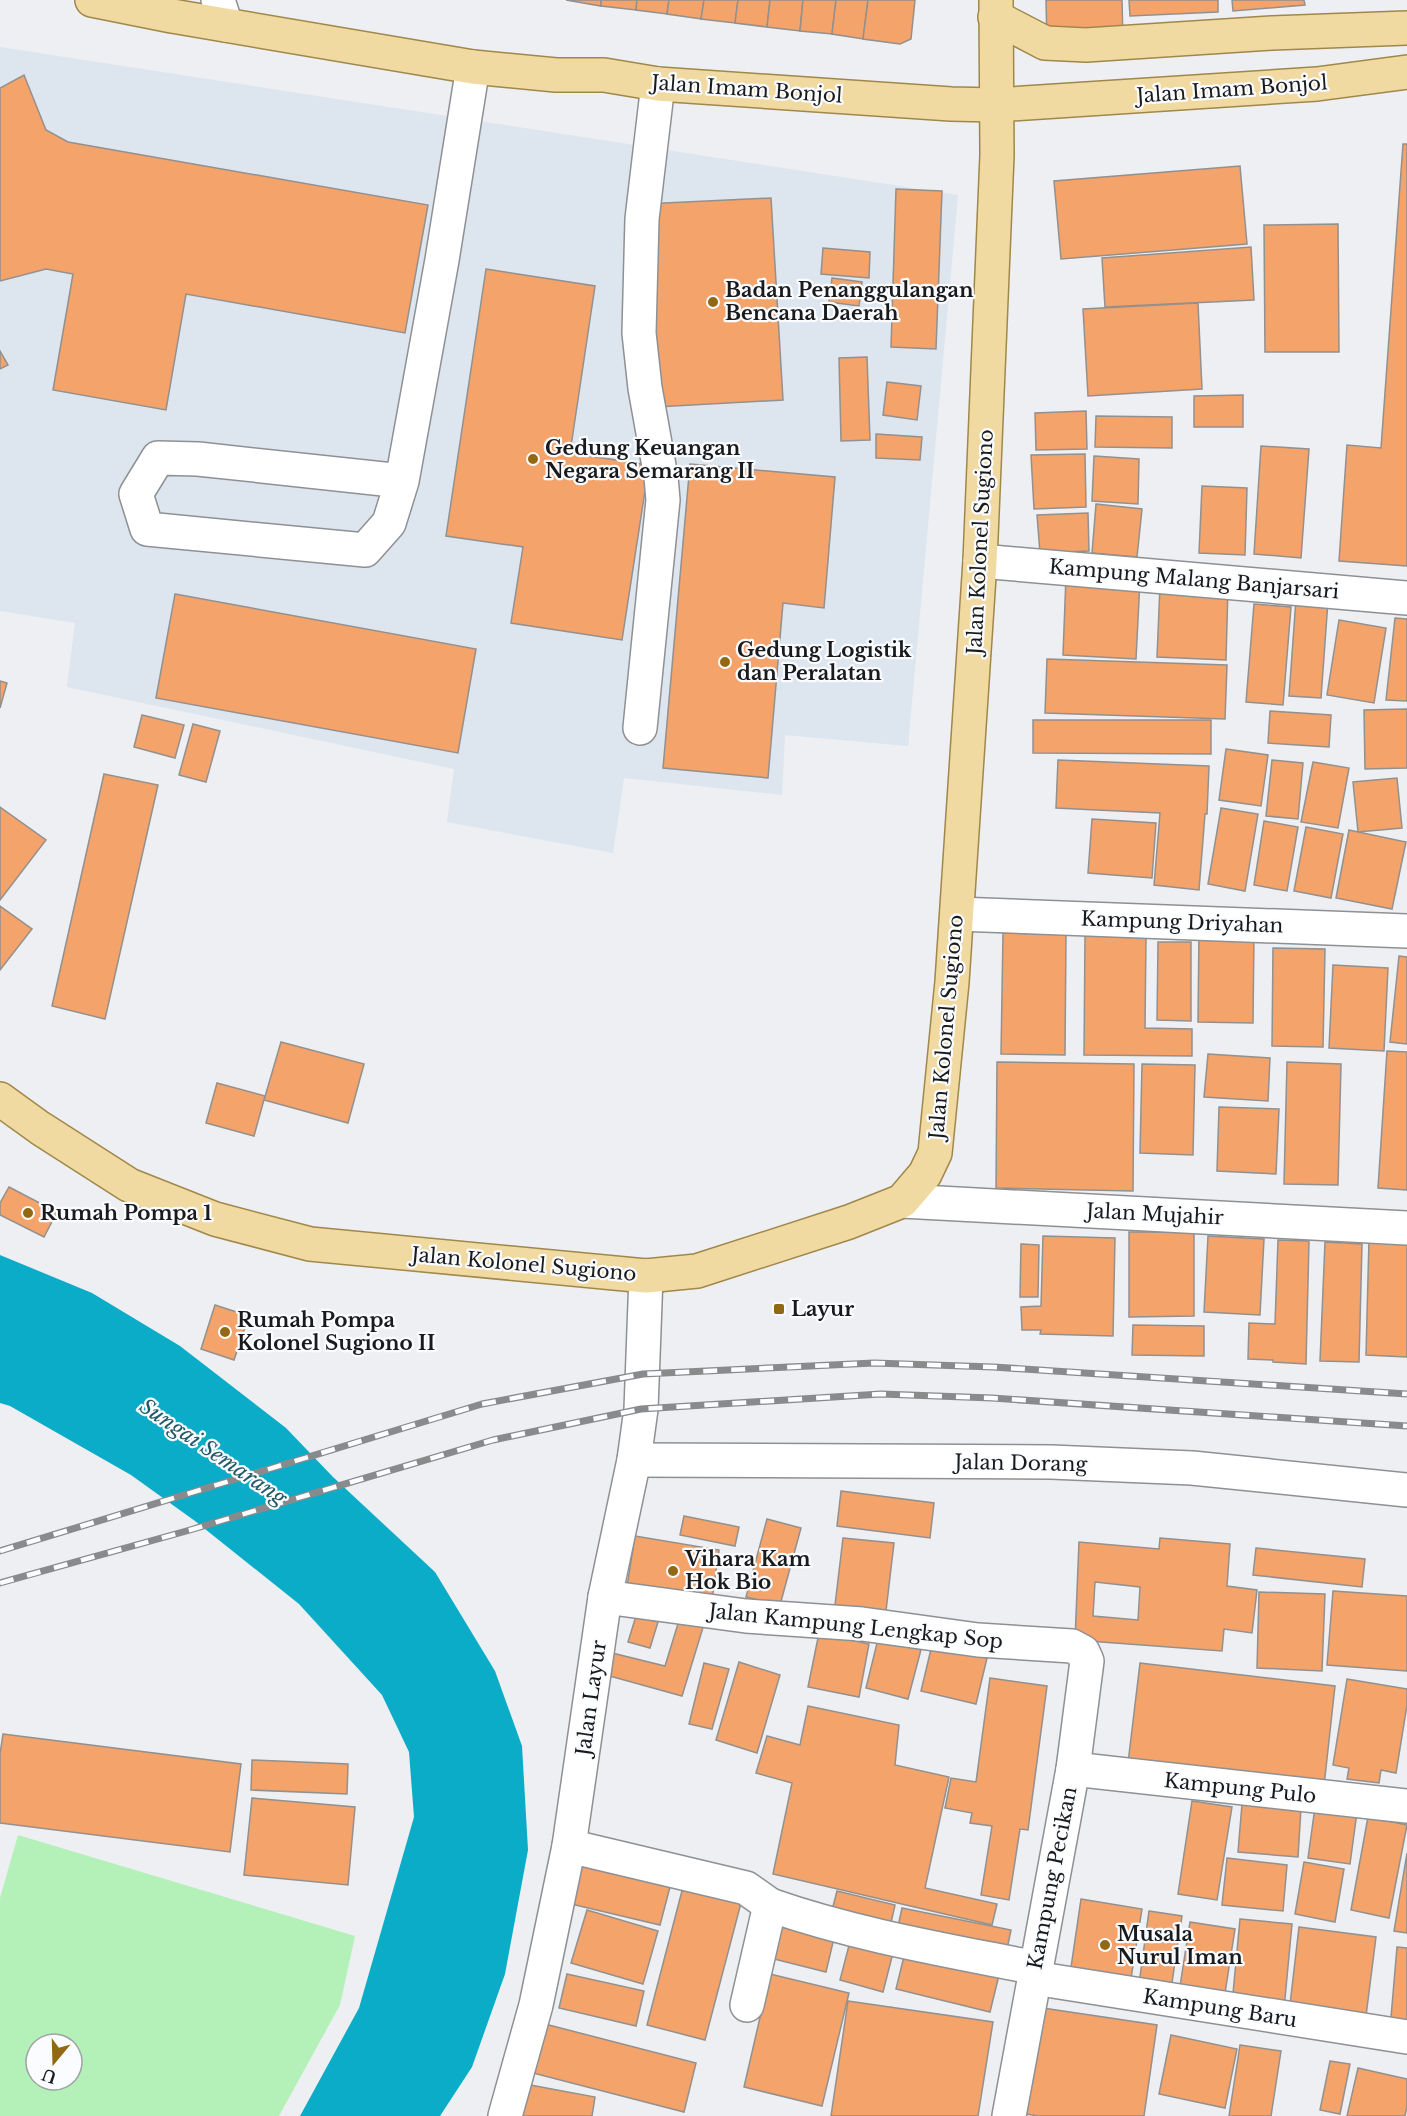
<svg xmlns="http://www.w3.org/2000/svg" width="1407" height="2116" font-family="'Libre Baskerville',serif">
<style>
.built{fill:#dde5ee}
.green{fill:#b3f1b9;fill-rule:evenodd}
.water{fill:#0aacc8}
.building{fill:#f4a36b;stroke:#93908e;stroke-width:1.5;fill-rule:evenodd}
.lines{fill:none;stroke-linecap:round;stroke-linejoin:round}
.minor-casing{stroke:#8e9093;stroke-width:36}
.major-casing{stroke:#a0874a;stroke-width:36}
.minor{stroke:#fff;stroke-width:33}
.major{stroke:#f1daa1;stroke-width:33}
.rail-casing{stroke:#898a8c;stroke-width:7}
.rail{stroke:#fafcff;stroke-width:4.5;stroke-dasharray:14;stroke-linecap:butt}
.poi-dot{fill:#936812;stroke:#fafcff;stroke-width:2}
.labels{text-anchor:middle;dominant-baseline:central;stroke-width:4.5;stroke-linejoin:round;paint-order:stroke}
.street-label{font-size:20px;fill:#191a1b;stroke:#fafcff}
.poi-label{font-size:20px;font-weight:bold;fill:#191a1b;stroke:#fafcff;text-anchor:start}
.water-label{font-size:21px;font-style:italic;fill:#235966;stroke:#fafcff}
</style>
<rect width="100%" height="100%" fill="#edeff2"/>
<path class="built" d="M0 47 958 195 908 746 785 735 782 795 624 778 613 853 447 822 454 769 67 687 75 623 0 611Z"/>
<path class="green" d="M18 1835 355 1936 340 2005 279 2116H0V1898ZM36 2044H72V2080H36Z"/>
<path class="water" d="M0 1255 92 1293 180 1346 286 1428 333 1477 435 1572 495 1671 522 1746 528 1850 505 1974 472 2067 440 2116H300L359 2008 414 1817 409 1752 382 1695 299 1604 195 1521 131 1475 10 1406 0 1403Z"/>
<g class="building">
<path d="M566 0H601V6Z"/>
<path d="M601 0H637L636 10 601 6Z"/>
<path d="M637 0H669L667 14 636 10Z"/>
<path d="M669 0H704L701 19 667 14Z"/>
<path d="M704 0H738L735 23 701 19Z"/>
<path d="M738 0H770L767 27 735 23Z"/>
<path d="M770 0H803L800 31 767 27Z"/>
<path d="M803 0H836L832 34 800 31Z"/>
<path d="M836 0H868L863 39 832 34Z"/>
<path d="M868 0H915L911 39 900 44 863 39Z"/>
<path d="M1046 0H1122L1123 41 1047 43Z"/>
<path d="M1129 0H1218V12L1130 16Z"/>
<path d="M1232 0H1304L1305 5 1233 11Z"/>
<path d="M24 75 46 130 68 142 428 205 405 333 186 294 166 410 53 390 73 274 46 269 0 281V88Z"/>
<path d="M1403 144H1407V566L1339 561 1347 445 1381 448Z"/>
<path d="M1240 166 1247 244 1061 259 1054 181Z"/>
<path d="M896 189 942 191 936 349 891 347Z"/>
<path d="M771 198 783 400 656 407 644 204Z"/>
<path d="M1338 224 1339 352H1265L1264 225Z"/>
<path d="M1251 247 1254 300 1105 307 1102 258Z"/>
<path d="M823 248 870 252 869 278 821 274Z"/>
<path d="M486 269 595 286 570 453 649 465 622 640 511 623 523 547 446 536Z"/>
<path d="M832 278 862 282 859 306 829 302Z"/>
<path d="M1198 303 1202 389 1088 396 1083 309Z"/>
<path d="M0 351 8 365 0 369Z"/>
<path d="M867 357 870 440 841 441 839 358Z"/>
<path d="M887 382 921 386 917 420 883 415Z"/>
<path d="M1243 395V427H1194V396Z"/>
<path d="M1086 411 1087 449 1036 450 1035 413Z"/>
<path d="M1096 416 1172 417V448L1095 447Z"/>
<path d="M876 434 922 437 920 460 876 458Z"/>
<path d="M1261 446 1309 449 1301 558 1254 554Z"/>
<path d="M1085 454 1086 507 1034 509 1031 455Z"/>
<path d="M1094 456 1139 459 1138 504 1092 501Z"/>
<path d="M690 464 835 477 824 608 783 603 768 778 663 768Z"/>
<path d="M1202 486 1247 488 1245 555 1199 553Z"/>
<path d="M1096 504 1142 509 1137 557 1092 553Z"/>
<path d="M1088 513 1089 551 1040 553 1037 515Z"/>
<path d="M1066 576 1140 580 1136 659 1063 655Z"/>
<path d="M1160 586 1228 588 1226 660 1157 657Z"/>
<path d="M175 594 476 649 458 753 156 698Z"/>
<path d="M1296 599 1328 601 1321 698 1289 696Z"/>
<path d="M1254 604 1291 607 1283 705 1246 702Z"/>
<path d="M1395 618 1407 619V701L1386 700Z"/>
<path d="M1339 620 1386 628 1374 703 1327 695Z"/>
<path d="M1047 659 1227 665 1225 719 1045 713Z"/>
<path d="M0 681 7 683 0 708Z"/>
<path d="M1407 709V768L1365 769 1364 710Z"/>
<path d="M1270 711 1331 715 1329 747 1268 743Z"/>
<path d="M142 715 184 725 175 758 134 747Z"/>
<path d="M1033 720H1211V754L1033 753Z"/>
<path d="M193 724 220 731 206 782 179 775Z"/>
<path d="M1226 749 1268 755 1261 806 1219 800Z"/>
<path d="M1058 760 1209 766 1207 814H1205L1199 890 1154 885 1160 813 1056 808Z"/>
<path d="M1272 760 1303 763 1298 819 1266 816Z"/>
<path d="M1313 762 1349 768 1338 828 1301 822Z"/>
<path d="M104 774 158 785 105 1019 52 1006Z"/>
<path d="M1397 778 1402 828 1358 832 1353 782Z"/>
<path d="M0 807 46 840 0 900Z"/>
<path d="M1221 808 1258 814 1245 891 1208 884Z"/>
<path d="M1092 819 1156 823 1152 878 1088 873Z"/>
<path d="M1264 821 1298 827 1287 891 1254 885Z"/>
<path d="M1306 827 1343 834 1331 898 1294 891Z"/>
<path d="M1349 830 1406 842 1392 909 1336 898Z"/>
<path d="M0 906 32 929 0 970Z"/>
<path d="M1199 931 1254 932 1253 1023 1198 1022Z"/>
<path d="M1003 933 1066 934 1065 1055 1001 1054Z"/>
<path d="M1085 936 1146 937 1145 1028 1192 1029V1056L1084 1055Z"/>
<path d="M1158 942H1191V1021L1157 1020Z"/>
<path d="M1273 948 1325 949 1323 1047 1272 1046Z"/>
<path d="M1399 956 1407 957V1044L1390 1042Z"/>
<path d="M1333 965 1388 968 1384 1051 1329 1048Z"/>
<path d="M281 1042 364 1064 348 1123 264 1100Z"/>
<path d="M1387 1051 1407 1052V1190L1378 1188Z"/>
<path d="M1208 1054 1270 1058 1268 1101 1204 1097Z"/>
<path d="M997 1062 1134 1064 1133 1191 996 1188Z"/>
<path d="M1287 1062 1341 1064 1338 1185 1284 1184Z"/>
<path d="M1142 1064 1195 1065 1193 1155 1140 1153Z"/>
<path d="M217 1083 265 1096 254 1136 206 1123Z"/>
<path d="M1219 1107 1279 1109 1276 1174 1217 1171Z"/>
<path d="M9 1187 57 1212 44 1237 0 1215V1203Z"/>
<path d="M1129 1232H1194V1316L1129 1317Z"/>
<path d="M1043 1236 1115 1238 1113 1336 1040 1334 1041 1330H1022L1021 1307 1041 1306Z"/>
<path d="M1208 1236 1264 1239 1260 1315 1204 1312Z"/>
<path d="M1369 1239 1407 1240V1357L1366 1355Z"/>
<path d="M1278 1240 1309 1241 1306 1364 1273 1362V1360L1248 1359 1249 1323 1275 1324Z"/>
<path d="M1325 1242 1362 1244 1359 1362 1320 1361Z"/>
<path d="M1021 1244 1039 1245 1038 1297H1020Z"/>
<path d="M215 1305 249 1316 234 1360 201 1349Z"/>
<path d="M1133 1325 1204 1326V1356L1132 1355Z"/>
<path d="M841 1491 934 1503 930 1538 837 1526Z"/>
<path d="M684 1516 739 1527 735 1546 680 1535Z"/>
<path d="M767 1519 801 1528 780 1605 746 1597Z"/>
<path d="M635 1536 719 1550 711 1607 626 1593Z"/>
<path d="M843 1538 894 1543 886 1611 835 1605Z"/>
<path d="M1160 1538 1230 1544 1227 1586 1257 1590 1252 1633 1224 1629 1222 1651 1075 1640 1079 1542 1159 1549ZM1095 1582 1140 1587 1138 1620 1093 1616Z"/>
<path d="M1256 1548 1365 1559 1362 1587 1253 1575Z"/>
<path d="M1333 1591 1407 1596V1671L1327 1665Z"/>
<path d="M1259 1592 1325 1594 1322 1671 1257 1668Z"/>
<path d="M681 1614 705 1621 682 1696 606 1675 612 1653 665 1666Z"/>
<path d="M636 1616 658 1622 650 1648 628 1642Z"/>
<path d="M880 1631 923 1642 908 1699 866 1688Z"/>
<path d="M819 1633 869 1644 859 1697 808 1687Z"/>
<path d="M932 1645 987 1658 976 1704 921 1691Z"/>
<path d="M739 1662 780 1675 757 1753 716 1740Z"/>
<path d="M704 1663 729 1669 712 1729 689 1724Z"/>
<path d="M1140 1663 1335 1686 1324 1786 1128 1763Z"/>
<path d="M990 1678 1047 1686 1028 1830 1020 1829 1009 1900 981 1895 992 1826 970 1823 972 1813 945 1808 951 1778 976 1782Z"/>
<path d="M1347 1679 1407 1689V1705L1396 1773 1381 1770 1379 1783 1347 1779 1349 1768 1333 1765Z"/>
<path d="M808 1706 899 1725 895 1765 949 1777 925 1888 997 1904 992 1925 773 1874 792 1783 756 1773 767 1736 800 1745Z"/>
<path d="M3 1734 241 1764 230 1852 0 1823V1754Z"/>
<path d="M252 1760 348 1764 347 1794 251 1790Z"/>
<path d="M252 1798 355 1807 348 1885 244 1875Z"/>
<path d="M1192 1801 1232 1807 1217 1900 1178 1894Z"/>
<path d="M1242 1804 1301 1808 1298 1857 1238 1852Z"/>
<path d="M1315 1807 1357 1812 1350 1864 1308 1858Z"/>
<path d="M1368 1817 1407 1825 1389 1918 1351 1910Z"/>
<path d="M1407 1853V1933L1394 1931Z"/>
<path d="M1227 1858 1287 1865 1283 1911 1222 1905Z"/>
<path d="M1304 1862 1344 1869 1335 1922 1295 1914Z"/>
<path d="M580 1866 670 1887 660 1925 571 1904Z"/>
<path d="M683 1887 741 1903 705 2040 647 2025Z"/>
<path d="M837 1891 895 1905 888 1936 829 1922Z"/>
<path d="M1081 1899 1142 1909 1129 1991 1069 1981Z"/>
<path d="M902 1908 1011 1930 1005 1959 896 1936Z"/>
<path d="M587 1910 658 1931 643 1984 571 1963Z"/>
<path d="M1149 1911 1182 1916 1170 1996 1138 1991Z"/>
<path d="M1240 1919 1292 1924 1284 2009 1232 2004Z"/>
<path d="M1190 1922 1235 1929 1223 2006 1178 1999Z"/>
<path d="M782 1926 834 1938 826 1972 774 1959Z"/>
<path d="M1299 1927 1376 1937 1365 2024 1289 2013Z"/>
<path d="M852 1934 895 1945 883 1992 840 1980Z"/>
<path d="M907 1944 1001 1967 990 2012 896 1989Z"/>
<path d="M1397 1947 1407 1948V2031L1390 2029Z"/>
<path d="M567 1974 644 1991 636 2026 559 2008Z"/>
<path d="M770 1974 849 1993 822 2106 744 2087Z"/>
<path d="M848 2001 993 2022 978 2116H831Z"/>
<path d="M1036 2007 1157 2025 1144 2116H1038L1020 2113Z"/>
<path d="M545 2024 696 2063 684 2112 533 2073Z"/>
<path d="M1171 2035 1237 2049 1225 2108 1159 2094Z"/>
<path d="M1240 2045 1281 2051 1271 2116H1229Z"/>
<path d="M1330 2061 1350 2064 1340 2114 1320 2110Z"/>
<path d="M1358 2068 1407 2079V2106L1405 2116H1347Z"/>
<path d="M525 2084 595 2097 592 2116H519Z"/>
</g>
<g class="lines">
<defs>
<g id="minor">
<path d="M218 0 226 25"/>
<path d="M402 481 198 459 158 458 136 494 147 529 365 550 389 523 402 481 442 260 473 67"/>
<path d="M980 561 1407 598"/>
<path d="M640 728 663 500 661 477 645 388 639 333 642 219 658 84"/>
<path d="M957 914 1407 931"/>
<path d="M902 1201 1407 1228"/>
<path d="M634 1460 1051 1462 1192 1468 1407 1490"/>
<path d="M605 1597 746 1616 862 1624 978 1640 1072 1646 1083 1652 1087 1661 1073 1769 1009 2116"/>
<path d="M1073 1769 1407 1806"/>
<path d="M569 1846 746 1888 770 1905 747 2005"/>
<path d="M770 1905C856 1935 946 1950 1036 1968"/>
<path d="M1034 1978 1407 2037"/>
<path d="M505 2116 536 2005 569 1846 605 1597 634 1460 641 1409 646 1276"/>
</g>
<g id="major">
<path d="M92 0 172 16 473 67 556 75H604L658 84 951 104 995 105 1317 84 1407 72"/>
<path d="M995 17 1045 43 1086 45 1272 33 1407 28"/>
<path d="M0 1099 40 1128 129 1185 215 1219 310 1244 646 1276 697 1271 849 1222 902 1201 925 1174 935 1153 952 982 980 561 997 155 996 0"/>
</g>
</defs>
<use href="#minor" class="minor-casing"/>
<use href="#major" class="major-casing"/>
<use href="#minor" class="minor"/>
<use href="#major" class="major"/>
<defs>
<g id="rail">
<path d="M0 1551 482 1404 643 1374 874 1363 993 1367 1407 1394"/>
<path d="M0 1583 190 1530 493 1440 641 1409 881 1394 992 1398 1407 1426"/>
</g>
</defs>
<use href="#rail" class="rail-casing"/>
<use href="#rail" class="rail"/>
</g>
<g class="poi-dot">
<circle cx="713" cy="302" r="6"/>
<circle cx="533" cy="459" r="6"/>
<circle cx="725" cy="662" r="6"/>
<circle cx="28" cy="1213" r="6"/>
<rect x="773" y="1303" width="12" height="12" rx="3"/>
<circle cx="225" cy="1332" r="6"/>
<circle cx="673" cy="1571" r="6"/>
<circle cx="1105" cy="1945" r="6"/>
</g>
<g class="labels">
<g class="street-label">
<text transform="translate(747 89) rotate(4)">Jalan Imam Bonjol</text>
<text transform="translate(1232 89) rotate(-4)">Jalan Imam Bonjol</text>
<text transform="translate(980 542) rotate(-87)">Jalan Kolonel Sugiono</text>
<text transform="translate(1194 579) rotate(5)">Kampung Malang Banjarsari</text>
<text transform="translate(1182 922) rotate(2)">Kampung Driyahan</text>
<text transform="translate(946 1027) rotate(-85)">Jalan Kolonel Sugiono</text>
<text transform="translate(1155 1214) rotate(3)">Jalan Mujahir</text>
<text transform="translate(524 1264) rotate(5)">Jalan Kolonel Sugiono</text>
<text transform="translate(1021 1463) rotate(1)">Jalan Dorang</text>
<text transform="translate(856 1626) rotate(6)">Jalan Kampung Lengkap Sop</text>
<text transform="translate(591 1698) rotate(-82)">Jalan Layur</text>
<text transform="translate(1240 1788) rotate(6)">Kampung Pulo</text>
<text transform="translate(1052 1878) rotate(-79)">Kampung Pecikan</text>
<text transform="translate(1220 2008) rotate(9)">Kampung Baru</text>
</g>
<g class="poi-label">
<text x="725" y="290">Badan Penanggulangan<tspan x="725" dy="23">Bencana Daerah</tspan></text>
<text x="545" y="448">Gedung Keuangan<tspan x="545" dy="23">Negara Semarang II</tspan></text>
<text x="737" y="650">Gedung Logistik<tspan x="737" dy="23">dan Peralatan</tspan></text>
<text x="40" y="1213">Rumah Pompa 1</text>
<text x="791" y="1309">Layur</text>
<text x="237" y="1320">Rumah Pompa<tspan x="237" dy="23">Kolonel Sugiono II</tspan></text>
<text x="685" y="1559">Vihara Kam<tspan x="685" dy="23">Hok Bio</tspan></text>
<text x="1117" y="1934">Musala<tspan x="1117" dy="23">Nurul Iman</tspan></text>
</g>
<g class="water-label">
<text transform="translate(213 1452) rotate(34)">Sungai Semarang</text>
</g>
</g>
<g transform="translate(54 2062) rotate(199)"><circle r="28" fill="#fafcff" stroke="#a0a2a4" stroke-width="1.5"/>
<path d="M0-4.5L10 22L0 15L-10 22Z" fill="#936812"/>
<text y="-9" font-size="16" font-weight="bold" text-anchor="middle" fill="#191a1b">U</text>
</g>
</svg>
